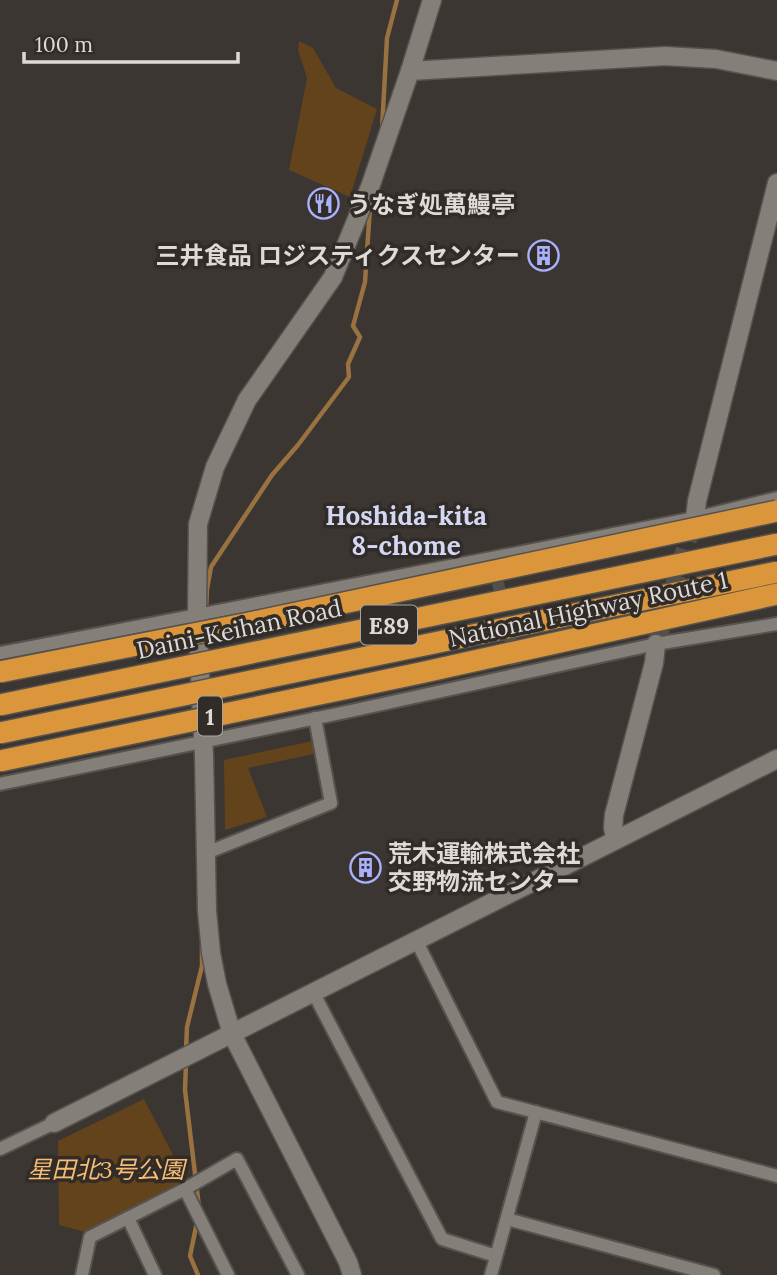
<svg xmlns="http://www.w3.org/2000/svg" width="777" height="1275" font-family="Lora,'Noto Sans JP',serif">
<style>
.green{fill:#62431c}
.lines{fill:none;stroke-linecap:round;stroke-linejoin:round}
.stream{stroke:#9a7242;stroke-width:4.5}
.street-tunnel{stroke:#534f4a;stroke-width:12;stroke-dasharray:12 6;stroke-linecap:butt}
.secondary-tunnel{stroke:#534f4a;stroke-width:18;stroke-dasharray:18 9;stroke-linecap:butt}
.street-casing{stroke:#56534e;stroke-width:16}
.secondary-casing{stroke:#56534e;stroke-width:21}
.street{stroke:#847f79;stroke-width:12}
.secondary{stroke:#847f79;stroke-width:18}
.highway-bridge-casing{stroke:#56534e;stroke-width:24;stroke-linecap:butt}
.highway-bridge{stroke:#db963b;stroke-width:21}
.labels{text-anchor:middle;dominant-baseline:central;stroke-width:7;stroke-linejoin:round;paint-order:stroke}
.shield{fill:#312c27;stroke:#a9a6a2;stroke-width:2}
.shield-label{font-size:23px;font-weight:bold;fill:#dddad7}
.poi-label{font-size:24px;font-weight:bold;fill:#dddad7;stroke:#312c27;text-anchor:start}
.street-label{font-size:24px;fill:#dddad7;stroke:#312c27}
.park-label{font-size:24px;font-style:italic;fill:#f7bc75;stroke:#312c27}
.neighbourhood-label{font-size:26px;font-weight:bold;fill:#d3d7f4;stroke:#312c27}
</style>
<rect width="100%" height="100%" fill="#3b3631"/>
<g class="green">
<path d="M299 41 313 48 336 88 377 109 350 197 289 170 307 78 298 50Z"/>
<path d="M313 741V754L248 768 267 817 225 830 224 760Z"/>
<path d="M144 1099 186 1180 85 1232 59 1225 58 1141Z"/>
</g>
<g class="lines">
<g class="stream">
<path d="M382 129 387 38 397 0"/>
<path d="M206 611 207 589 211 567 272 475 298 445 349 377 348 364 360 337 353 326 365 282 370 207"/>
<path d="M186 1050 187 1027 202 966V945"/>
<path d="M186 1062 185 1090 199 1207"/>
<path d="M197 1222 190 1256 198 1275"/>
</g>
<path class="street-tunnel" d="M494 565 518 675"/>
<path class="secondary-tunnel" d="M656 644 694 520"/>
<defs>
<g id="street">
<path d="M0 653 492 558 695 518 777 498"/>
<path d="M0 784 346 712 656 644 777 624"/>
<path d="M206 853 331 803 315 718"/>
<path d="M416 940 497 1102 777 1176"/>
<path d="M313 992 442 1239 496 1256"/>
<path d="M0 1149 54 1123"/>
<path d="M185 1189 228 1275"/>
<path d="M128 1218 155 1275"/>
<path d="M507 1219 714 1275"/>
<path d="M82 1275 90 1237 185 1189 237 1159 298 1275"/>
<path d="M491 1275 536 1112"/>
</g>
<g id="secondary">
<path d="M410 71 432 0"/>
<path d="M695 518 697 501 777 183"/>
<path d="M616 840 613 828 614 815 654 663 656 644"/>
<path d="M54 1123 777 759"/>
<path d="M352 1275 348 1262 232 1034 217 984 211 953 207 911 204 756 197 615 198 524 215 467 247 400 333 277 370 187 410 71 665 56 716 59 777 71"/>
</g>
</defs>
<use href="#street" class="street-casing"/>
<use href="#secondary" class="secondary-casing"/>
<use href="#street" class="street"/>
<use href="#secondary" class="secondary"/>
<defs>
<g id="highway-bridge">
<path d="M0 672 249 623 777 511"/>
<path d="M0 705 777 544"/>
<path d="M0 733 777 572"/>
<path d="M0 761 420 673 777 594"/>
</g>
</defs>
<use href="#highway-bridge" class="highway-bridge-casing"/>
<use href="#highway-bridge" class="highway-bridge"/>
</g>
<defs>
<symbol id="restaurant-ring" viewBox="-11 -11 22 22"><circle r="9.5" fill="#312c27" stroke="#a9b0fc" stroke-width="1.5"/><path d="M-5-6h1v4h1v-4h1v4h1v-4h1v5L-1.5 .5V6h-2V.5L-5-1ZM5-6V6H3V1.5H1.5Q1.5-4 5-6Z" fill="#a9b0fc"/></symbol>
<symbol id="building-ring" viewBox="-11 -11 22 22"><circle r="9.5" fill="#312c27" stroke="#a9b0fc" stroke-width="1.5"/><path d="M-4-6H4V6H1V3H-1V6H-4ZM-2.5-4.3h1.7v1.8h-1.7ZM.8-4.3h1.7v1.8H.8ZM-2.5-1h1.7V.8h-1.7ZM.8-1h1.7V.8H.8Z" fill="#a9b0fc"/></symbol>
</defs>
<g fill-rule="evenodd">
<use href="#restaurant-ring" x="306" y="186" width="35" height="35"/>
<use href="#building-ring" x="526" y="238" width="35" height="35"/>
<use href="#building-ring" x="348" y="850" width="35" height="35"/>
</g>
<g class="labels">
<g class="shield">
<rect x="361" y="605.5" width="56" height="39" rx="5"/>
<rect x="198" y="696.5" width="24" height="39" rx="5"/>
</g>
<g class="shield-label">
<text x="389" y="625">E89</text>
<text x="210" y="716">1</text>
</g>
<g class="poi-label">
<text x="347" y="204">うなぎ処萬鰻亭</text>
<text x="520" y="255" text-anchor="end">三井食品 ロジスティクスセンター</text>
<text x="388" y="853">荒木運輸株式会社<tspan x="388" dy="28">交野物流センター</tspan></text>
</g>
<g class="street-label">
<text transform="translate(588 609) rotate(-12)">National Highway Route 1</text>
<text transform="translate(239 629) rotate(-12)">Daini-Keihan Road</text>
</g>
<g class="park-label">
<text x="106" y="1169">星田北3号公園</text>
</g>
<g class="neighbourhood-label">
<text x="406" y="515">Hoshida-kita<tspan x="406" dy="30">8-chome</tspan></text>
</g>
</g>
<path d="M24 52v10h214v-10" fill="none" stroke="#dddad7" stroke-width="3.5"/>
<text x="35" y="52" font-size="21" fill="#dddad7" stroke="#312c27" stroke-width="5" paint-order="stroke">100 m</text>
</svg>
